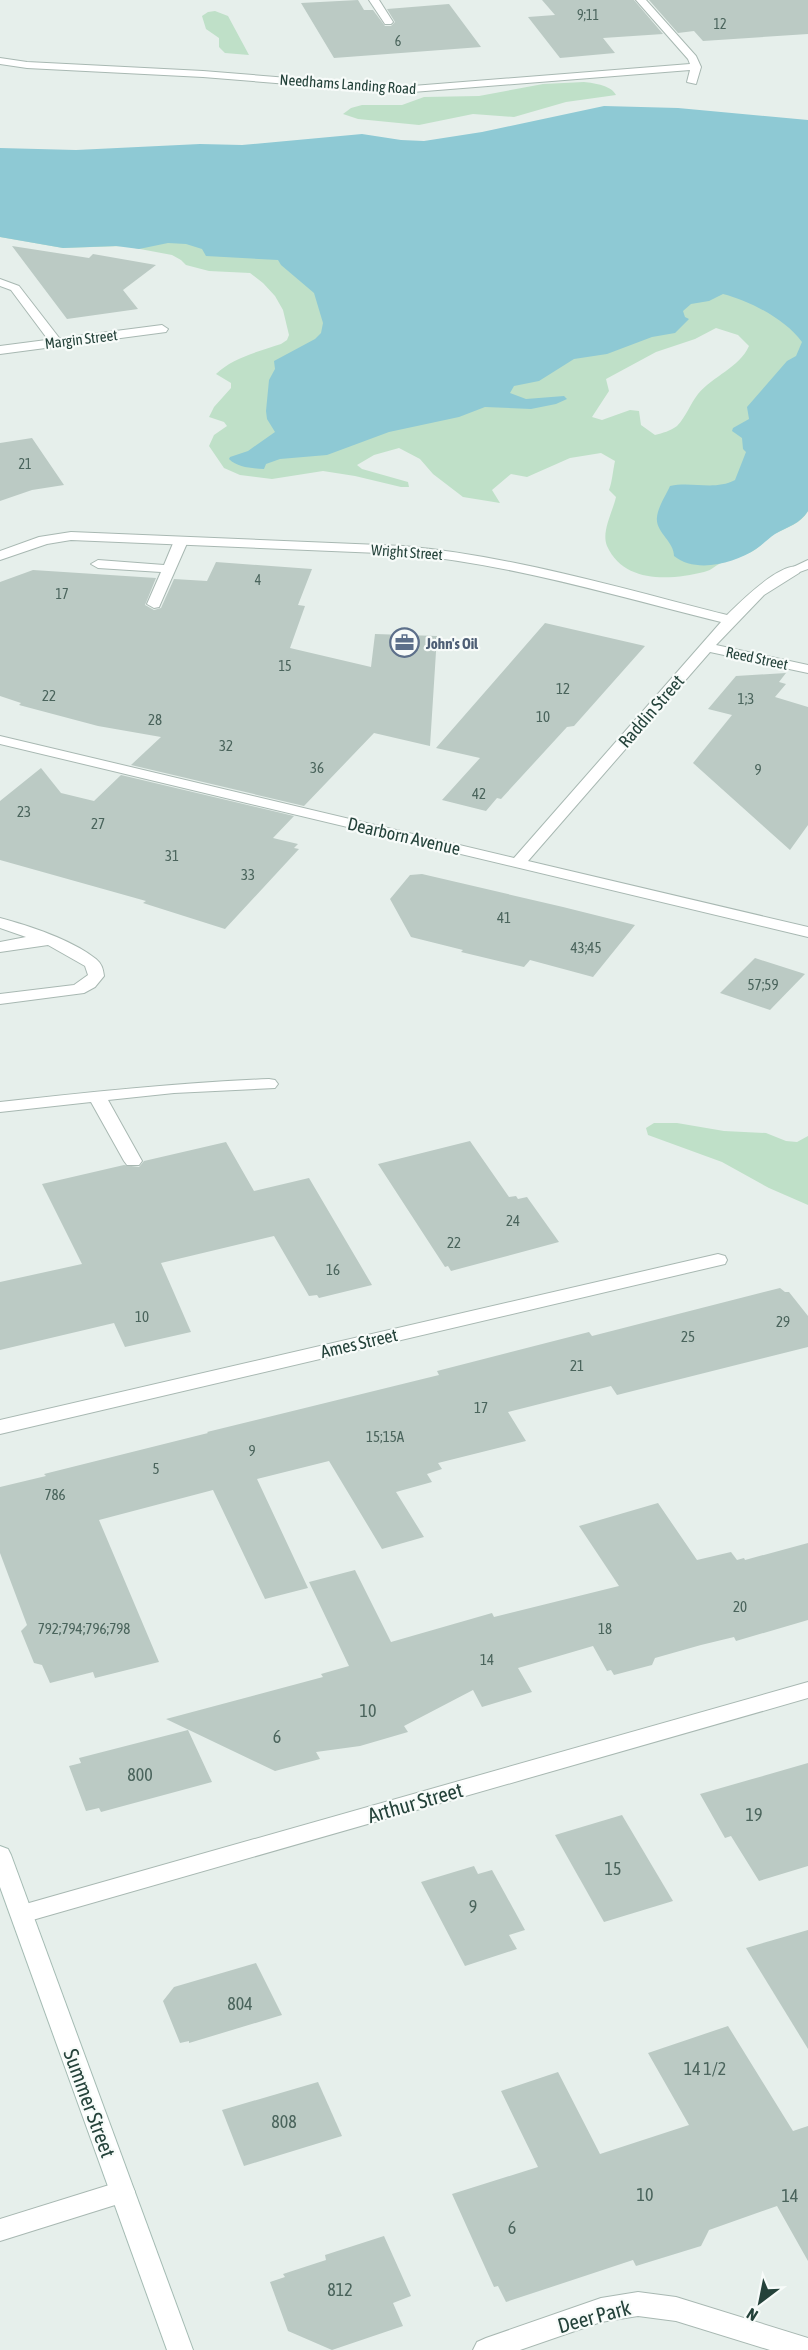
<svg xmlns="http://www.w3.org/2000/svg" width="808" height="2350" font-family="'Asap Condensed',sans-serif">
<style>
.green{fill:#bfe0c8;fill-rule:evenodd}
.water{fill:#8ec9d4}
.building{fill:#bbcac4}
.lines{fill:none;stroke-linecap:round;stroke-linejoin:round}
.lane-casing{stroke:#a8b8b2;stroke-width:2}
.street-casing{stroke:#a8b8b2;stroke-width:2}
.secondary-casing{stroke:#a4bbb3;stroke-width:2}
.lane{fill:#fff;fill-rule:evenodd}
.street{fill:#fff;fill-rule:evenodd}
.secondary{fill:#fff;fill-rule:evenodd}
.labels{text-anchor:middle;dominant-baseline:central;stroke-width:4.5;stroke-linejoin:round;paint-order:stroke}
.far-number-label{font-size:14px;fill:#4a645c}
.far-street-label{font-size:15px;fill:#24423a;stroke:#f7fbf9}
.far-service-label{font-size:15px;font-weight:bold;fill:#4e5e75;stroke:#f7fbf9;text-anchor:start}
.number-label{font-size:15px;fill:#4a645c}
.street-label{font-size:18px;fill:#24423a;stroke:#f7fbf9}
.near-number-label{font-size:18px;fill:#4a645c}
.near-street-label{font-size:21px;fill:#24423a;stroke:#f7fbf9}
</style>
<rect width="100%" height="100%" fill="#e6efeb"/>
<g class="green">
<path d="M215 11 228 16 249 55 225 53 219 47V38L206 29 202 16 208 12Z"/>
<path d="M584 82C595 83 612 86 616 95L566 102 514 117 473 114 419 125 358 119 343 114 351 108 362 105H402L424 97 479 96 543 84Z"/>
<path d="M808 164V511C800 525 784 528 771 536 765 541 760 547 753 551 744 556 734 558 724 562 716 564 713 570 704 572 671 580 624 584 607 546 601 532 613 511 616 497L609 490C612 483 613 470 615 461L601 453 570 458 527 477 511 474 492 490 500 503 463 497 433 474 420 459 399 448 374 455 357 465 362 469 408 482 409 487H401L355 476 323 471 272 479 240 475 224 468 209 446 214 435 227 426 224 422 209 417 214 407 231 388V383L216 374C232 358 260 351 281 344L287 340 289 335 283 310 275 296 263 283 250 273 209 271 186 265 181 260 172 255 124 246 63 248 0 237V213ZM716 328 738 335 749 346C739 368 713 376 698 394 690 404 686 417 677 426 670 431 663 433 655 435L641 425 639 411 630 410 602 420 592 417 609 391 606 379 656 352 695 339Z"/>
<path d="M654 1123H677L724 1131 766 1133 786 1141 797 1142 808 1136V1205L769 1188 722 1162 648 1135 646 1128Z"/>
</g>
<path class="water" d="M604 106 678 108 808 120V511C800 524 787 527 775 534 768 539 763 544 756 549 735 563 696 574 674 556 674 541 655 532 657 517 658 507 666 495 670 486 692 481 714 491 735 480L746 452 743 449 742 438 732 431 733 428 749 419 747 407 787 361 796 356 802 342C785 319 750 301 723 294L709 301 691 304 683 311 685 317 689 319 675 333 652 337 607 354 574 359 539 381 514 386 510 393 526 399 564 396 567 399 556 404 531 409 485 407 459 417 389 432 327 455 280 459 266 464 264 469C252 468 238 468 229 459L230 457 248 451 275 432 267 419 266 411 269 380 275 369 274 361 315 339 321 333 323 323 314 293 281 265 278 260 206 256 202 249 186 244 168 243 139 249 116 246 63 248 0 237V148L76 150 200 144 242 145 362 134 401 140 424 141 482 132Z"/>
<g class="building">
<path d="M358 0 364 10H373L385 26H391L395 22 387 9 449 4 481 47 334 58 301 3Z"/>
<path d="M542 0H634L663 34 603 38 615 53 560 58 528 17 555 15Z"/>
<path d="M649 0H808V34L703 41 694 31 678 33Z"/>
<path d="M12 246 89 258 93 254 156 265 123 290 138 309 67 319Z"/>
<path d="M32 438 64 485 32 490 0 501V443Z"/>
<path d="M216 562 312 569 298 605 305 606 290 648 371 667 375 634 437 636 430 746 374 733 304 806 131 765 161 737 98 726 19 705 21 703 0 696V582L33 570 156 578 145 605 154 610 161 608 174 579 207 581Z"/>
<path d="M545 623 645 646 574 726 567 727 501 799 497 798 486 811 442 800 480 758 436 748Z"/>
<path d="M786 673 779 682 786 684 775 697 808 707V825L790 850 693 763 732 715 708 709 736 676Z"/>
<path d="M41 768 61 793 94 801 121 775 294 816 273 838 298 844 294 848 299 849 225 929 143 903 146 901 0 860V801Z"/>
<path d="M422 874 563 907 635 925 593 977 530 960 524 967 461 952 463 950 411 937 390 899 410 875Z"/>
<path d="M755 958 805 974 770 1010 720 993Z"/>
<path d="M470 1141 509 1197 516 1196 518 1199 527 1197 559 1242 451 1271 448 1266 445 1267 378 1164Z"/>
<path d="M226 1142 254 1191 309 1178 372 1285 319 1298 317 1295 309 1296 274 1236 161 1263 191 1332 125 1347 114 1323 0 1350V1282L82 1264 42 1184 124 1165 139 1167 144 1161Z"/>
<path d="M780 1288 785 1292H789L808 1316V1347L617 1395 611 1386 508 1412 526 1441 438 1463 442 1469 427 1474 432 1482 396 1492 424 1537 382 1549 329 1461 257 1479 308 1588 265 1599 213 1490 99 1520 159 1662 95 1678 93 1672 50 1683 42 1665 34 1663 21 1631 27 1625 0 1553V1487L46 1476 44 1474 208 1433 207 1432 439 1375 437 1371 589 1332 592 1336Z"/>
<path d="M658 1503 697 1560 731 1552 737 1560 744 1558 745 1560 808 1543V1620L736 1641 734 1637 701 1645 655 1658 652 1665 614 1675 611 1670 607 1671 593 1646 518 1668 532 1692 482 1707 473 1690 404 1726 408 1732 360 1746 316 1752 320 1759 275 1771 166 1719 323 1677 321 1674 349 1666 309 1582 355 1570 391 1642 492 1613 494 1617 619 1586 579 1526Z"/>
<path d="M188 1730 212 1782 101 1812 99 1808 86 1811 69 1766 81 1763 79 1758Z"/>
<path d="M808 1763V1866L759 1881 731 1836 725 1838 700 1794Z"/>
<path d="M622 1815 673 1901 604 1922 555 1835Z"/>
<path d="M474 1866 478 1874 492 1870 525 1930 509 1935 517 1949 465 1966 421 1882Z"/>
<path d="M808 1930V2049L746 1948Z"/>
<path d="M256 1963 282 2015 189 2043V2041L180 2043 163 2001 174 1987Z"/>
<path d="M728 2026 793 2131 808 2126V2261L777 2206 709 2230 701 2246 636 2266 633 2260 506 2302 498 2286 494 2287 452 2194 538 2167 501 2091 558 2072 600 2154 689 2125 648 2053Z"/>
<path d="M318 2082 342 2136 244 2166 222 2110Z"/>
<path d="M384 2236 411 2296 393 2303 403 2326 332 2350 288 2331 270 2282 285 2277 283 2274 326 2260 325 2255Z"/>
</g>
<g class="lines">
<defs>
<g id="lane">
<path d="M369 0H379L393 22 391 24H385Z"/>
<path d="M0 279 19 286 60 339V345H52L11 290 0 286Z"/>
<path d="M181 537 188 541 159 607 154 608 147 604 161 572 98 568 91 564 98 560 164 565 174 541Z"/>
<path d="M808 560V569L794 574 787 570Z"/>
<path d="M0 918C30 926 72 940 96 959 102 964 103 969 104 976L95 987 84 993 0 1004V994L74 985 88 975 85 966 48 945 0 952V942L26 937 0 928Z"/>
<path d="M269 1079 275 1080 278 1084 275 1088 174 1093 108 1100 142 1161 139 1165H127L124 1161 91 1102 0 1112V1102C91 1092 177 1083 269 1079Z"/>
</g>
<g id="street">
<path d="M636 0H646L696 56 701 67 696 84 687 82 690 70 400 93 203 77 27 68 0 64V58L27 62 203 71 400 87 690 64 688 59Z"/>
<path d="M162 325 168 329 166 332 0 354V346Z"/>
<path d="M71 532 403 546C513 556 620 588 727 615 740 602 780 562 799 567L801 570 799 573 764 595 716 645 808 665V673L710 652 528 861 808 927V937L0 744V736L514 858 721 622C616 596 511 564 403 554L71 540 47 544 0 560V551L39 537Z"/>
<path d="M718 1254 725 1256 727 1260 725 1264 0 1434V1420Z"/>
<path d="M808 1682V1698L22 1923 14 1920 10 1914 14 1908 22 1905Z"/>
<path d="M122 2181 131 2184 135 2192 131 2200 0 2241V2219Z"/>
<path d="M638 2292 676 2297 808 2338V2350H770L676 2321 638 2316 601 2322 520 2350H473L477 2342 486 2338 601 2298Z"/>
</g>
<path id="secondary" d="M0 1846 8 1849 11 1855 193 2350H167L0 1887Z"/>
</defs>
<use href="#lane" class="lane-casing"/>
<use href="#street" class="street-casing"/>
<use href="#secondary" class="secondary-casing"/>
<use href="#lane" class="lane"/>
<use href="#street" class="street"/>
<use href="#secondary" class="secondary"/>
</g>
<defs>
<symbol id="office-ring" viewBox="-11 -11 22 22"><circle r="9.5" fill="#f7fbf9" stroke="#5c6f8a" stroke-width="1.5"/><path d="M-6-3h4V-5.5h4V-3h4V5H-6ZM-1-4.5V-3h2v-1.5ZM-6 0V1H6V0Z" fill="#5c6f8a"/></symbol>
</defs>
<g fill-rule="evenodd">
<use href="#office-ring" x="388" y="626" width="33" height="33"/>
</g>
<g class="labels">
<g class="far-number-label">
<text x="588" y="15">9;11</text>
<text x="720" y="24">12</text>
<text x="398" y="41">6</text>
<text x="25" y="464">21</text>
<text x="258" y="580">4</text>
<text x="62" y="594">17</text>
<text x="285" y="666">15</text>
</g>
<g class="far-street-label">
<text transform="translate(348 84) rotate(4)">Needhams Landing Road</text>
<text transform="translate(81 339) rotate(-7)">Margin Street</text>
<text transform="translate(407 552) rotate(4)">Wright Street</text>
<text transform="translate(757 658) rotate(12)">Reed Street</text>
</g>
<g class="far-service-label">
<text x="426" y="643">John's Oil</text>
</g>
<g class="number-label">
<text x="563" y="688">12</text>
<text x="49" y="695">22</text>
<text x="746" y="698">1;3</text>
<text x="543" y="716">10</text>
<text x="155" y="719">28</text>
<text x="226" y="745">32</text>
<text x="317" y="767">36</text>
<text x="758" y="769">9</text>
<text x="479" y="793">42</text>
<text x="24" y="811">23</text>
<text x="98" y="823">27</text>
<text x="172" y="855">31</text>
<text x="248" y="874">33</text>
<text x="504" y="917">41</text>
<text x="586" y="947">43;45</text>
<text x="763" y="984">57;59</text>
<text x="513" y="1220">24</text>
<text x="454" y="1242">22</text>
<text x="333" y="1269">16</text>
<text x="142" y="1316">10</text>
<text x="783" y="1321">29</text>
<text x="688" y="1336">25</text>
<text x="577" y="1365">21</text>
<text x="481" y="1407">17</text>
<text x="385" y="1436">15;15A</text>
<text x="252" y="1450">9</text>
<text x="156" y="1468">5</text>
<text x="55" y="1494">786</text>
<text x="740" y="1606">20</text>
<text x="84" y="1628">792;794;796;798</text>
<text x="605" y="1628">18</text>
<text x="487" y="1659">14</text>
</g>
<g class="street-label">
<text transform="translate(651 711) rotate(-49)">Raddin Street</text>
<text transform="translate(404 836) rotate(13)">Dearborn Avenue</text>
<text transform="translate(359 1343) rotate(-13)">Ames Street</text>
</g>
<g class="near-number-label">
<text x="368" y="1710">10</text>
<text x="277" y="1736">6</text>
<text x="140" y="1774">800</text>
<text x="754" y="1814">19</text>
<text x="613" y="1868">15</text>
<text x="473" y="1906">9</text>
<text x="240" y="2003">804</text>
<text x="705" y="2068">14 1/2</text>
<text x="284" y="2121">808</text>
<text x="645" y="2194">10</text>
<text x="790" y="2195">14</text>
<text x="512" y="2227">6</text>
<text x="340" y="2289">812</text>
</g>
<g class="near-street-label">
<text transform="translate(415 1802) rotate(-16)">Arthur Street</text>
<text transform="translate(90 2103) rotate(70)">Summer Street</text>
<text transform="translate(594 2316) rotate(-15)">Deer Park</text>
</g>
</g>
<g transform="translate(760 2302) rotate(212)" stroke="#f7fbf9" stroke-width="4.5" paint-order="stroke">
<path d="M0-4.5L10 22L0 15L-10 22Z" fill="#24423a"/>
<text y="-9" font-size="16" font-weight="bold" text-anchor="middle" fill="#24423a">N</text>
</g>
</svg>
